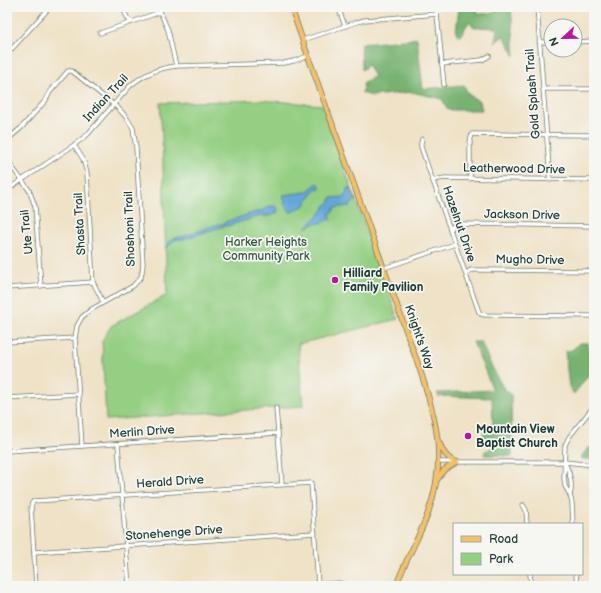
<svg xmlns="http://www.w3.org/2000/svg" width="601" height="593" font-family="'Balsamiq Sans',sans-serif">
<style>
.green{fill:#94cf83;stroke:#5a865c}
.forest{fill:#77b271;stroke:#4b7852}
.water{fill:#64a6d8;stroke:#427286}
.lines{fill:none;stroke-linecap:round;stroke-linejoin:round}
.minor-casing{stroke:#687767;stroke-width:5}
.major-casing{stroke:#687767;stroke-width:6}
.minor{stroke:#fff;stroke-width:3.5}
.major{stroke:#f4c16a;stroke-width:4.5}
.poi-dot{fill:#b5179e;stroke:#f6f6f2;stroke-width:1.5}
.labels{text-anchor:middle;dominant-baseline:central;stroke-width:3.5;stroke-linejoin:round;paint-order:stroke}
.street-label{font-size:12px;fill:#1f3d34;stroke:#f6f6f2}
.park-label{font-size:12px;fill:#365a44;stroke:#f6f6f2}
.poi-label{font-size:12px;font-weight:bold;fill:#1f3d34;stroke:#f6f6f2;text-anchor:start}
</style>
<rect width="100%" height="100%" fill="#f6f6f2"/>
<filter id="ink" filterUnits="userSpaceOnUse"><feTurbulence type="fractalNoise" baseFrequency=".025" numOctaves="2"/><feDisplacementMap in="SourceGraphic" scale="8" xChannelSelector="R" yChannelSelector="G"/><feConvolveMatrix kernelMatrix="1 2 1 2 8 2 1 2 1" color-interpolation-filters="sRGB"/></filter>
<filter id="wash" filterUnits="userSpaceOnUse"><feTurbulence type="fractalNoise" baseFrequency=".012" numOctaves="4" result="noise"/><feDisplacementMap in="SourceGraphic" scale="16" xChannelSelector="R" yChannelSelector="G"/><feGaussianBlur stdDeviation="0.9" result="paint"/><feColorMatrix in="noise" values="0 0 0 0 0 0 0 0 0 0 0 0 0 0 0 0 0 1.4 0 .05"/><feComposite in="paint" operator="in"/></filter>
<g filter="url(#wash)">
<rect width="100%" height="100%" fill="#efe2c6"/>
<path class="green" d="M261 100 322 105 398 319 298 344 303 406 106 420 102 341 111 326 167 295 162 135 160 103Z"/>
<g class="forest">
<path d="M459 7H478L477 14 493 13 500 7H511L515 56 504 36 499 39 495 43 497 28 474 27 469 22 460 36 456 33Z"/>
<path d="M417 38 423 89 464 85 468 94 480 102 482 110H448L442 99 412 92 372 96 362 93 364 82 374 77 368 65 362 70 361 44 406 40Z"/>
<path d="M473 342H481L489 361 503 388 511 394 512 456 484 455 485 451 491 449 492 440H486L483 437 484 431 493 430 492 398 438 396 437 393 493 390Z"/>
<path d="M579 343H588L590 354H594V368L574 394 569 387 565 352 572 350Z"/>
<path d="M594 447V459H582L581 457 588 448Z"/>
</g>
<g class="water">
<path d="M318 183 320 185V188L319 189 317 188 312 194 305 205 292 212H290L284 204 285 202 283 195 306 192Z"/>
<path d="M348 188H352L351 191 353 192 356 199 350 206 334 208V211L332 213 329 214 332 219 321 223 314 224 305 228 319 215 326 205 330 202V200L331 198 344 197Z"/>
<path d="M269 206H273L277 207 278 209 277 213 269 216H261L227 226H223L221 227 184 239 175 240 167 248 168 244 171 240 174 238 181 237 218 224H223L225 222 266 209Z"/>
</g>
</g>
<g filter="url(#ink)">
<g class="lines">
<defs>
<g id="minor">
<path d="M122 7 128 19 132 22 160 12"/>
<path d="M158 7 168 30 176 66"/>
<path d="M338 7 345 26"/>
<path d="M438 7 437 14 444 85"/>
<path d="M537 7 550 180"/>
<path d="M100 33 132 22"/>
<path d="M303 40 357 22 365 20 437 14"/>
<path d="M539 42H551"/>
<path d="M575 42 594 41"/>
<path d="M7 54 50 7"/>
<path d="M442 64 482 60 489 56"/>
<path d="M543 89H594"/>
<path d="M422 139 421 143V147L479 312 481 314 485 315 594 316"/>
<path d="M7 140 21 128 46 100 50 92 68 71H72L119 109 126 117 133 128 136 148 143 264 142 272 141 277 133 286 92 309 82 317 77 326 75 338 82 446"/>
<path d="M74 145 83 159 87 173 93 282 103 302"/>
<path d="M7 160 29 190 35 206 41 286"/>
<path d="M470 179V142L472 134 594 135"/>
<path d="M433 181 438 179 445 178 594 180"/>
<path d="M7 190 74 145 87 135 130 86C144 74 158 68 176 66L284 63 294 61 308 56"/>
<path d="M450 228 455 225 462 224 594 226"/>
<path d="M384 268 455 244"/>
<path d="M466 273 471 270H476L594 271"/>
<path d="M7 288 93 282"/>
<path d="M7 342 75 338"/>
<path d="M7 398 79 394"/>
<path d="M276 408 282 484"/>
<path d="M118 444 129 586"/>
<path d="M7 451 278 433"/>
<path d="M438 462H565L594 465"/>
<path d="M565 463C570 472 573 486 570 495"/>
<path d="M523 505 526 510 527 524"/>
<path d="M573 524 572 503 570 495 565 486 564 478 565 445 569 437 594 406"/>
<path d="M34 552 315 533"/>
<path d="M530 574 531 586"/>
<path d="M576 574 577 586"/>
<path d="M36 586 31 507 32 503 34 501 311 483 318 584"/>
<path d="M296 586 339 583 351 586"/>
</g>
<g id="major">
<path d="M291 7 308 56 418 364C436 417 448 458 428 513 419 538 405 561 396 586"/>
<path d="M439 442C444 453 444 455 455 462"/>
<path d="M437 480 444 470 457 462"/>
</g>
</defs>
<use href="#minor" class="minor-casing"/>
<use href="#major" class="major-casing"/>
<use href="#minor" class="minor"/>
<use href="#major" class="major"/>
</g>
</g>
<g class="poi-dot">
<circle cx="335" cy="280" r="4"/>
<circle cx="468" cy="436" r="4"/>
</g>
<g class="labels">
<g class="street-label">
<text transform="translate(533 94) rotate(-94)">Gold Splash Trail</text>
<text transform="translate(106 98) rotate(-47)">Indian Trail</text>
<text transform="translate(514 169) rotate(1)">Leatherwood Drive</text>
<text transform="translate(522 215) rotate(1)">Jackson Drive</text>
<text transform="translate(80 224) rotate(-93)">Shasta Trail</text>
<text transform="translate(459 224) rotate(71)">Hazelnut Drive</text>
<text transform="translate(130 229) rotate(-92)">Shoshoni Trail</text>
<text transform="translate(27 232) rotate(-96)">Ute Trail</text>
<text transform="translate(530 260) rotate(1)">Mugho Drive</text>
<text transform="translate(419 337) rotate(71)">Knight's Way</text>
<text transform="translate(142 432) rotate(-4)">Merlin Drive</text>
<text transform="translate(170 482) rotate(-4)">Herald Drive</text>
<text transform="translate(174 533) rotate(-4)">Stonehenge Drive</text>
</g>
<g class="park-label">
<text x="266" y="242">Harker Heights<tspan x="266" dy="14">Community Park</tspan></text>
</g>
<g class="poi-label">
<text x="343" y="273">Hilliard<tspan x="343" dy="14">Family Pavilion</tspan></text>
<text x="476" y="429">Mountain View<tspan x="476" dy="14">Baptist Church</tspan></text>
</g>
</g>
<rect width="601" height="593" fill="none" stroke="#f6f6f2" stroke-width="24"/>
<rect x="453" y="523" width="130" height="52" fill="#f6f6f2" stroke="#a0aca6"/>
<rect x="461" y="536" width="20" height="6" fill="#f4c16a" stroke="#a0aca6"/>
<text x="489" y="543" font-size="12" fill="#1f3d34">Road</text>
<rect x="461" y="553" width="20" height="12" fill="#94cf83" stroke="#a0aca6"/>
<text x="489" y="563" font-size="12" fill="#1f3d34">Park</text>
<g transform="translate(563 38) rotate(248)"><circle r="19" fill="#f6f6f2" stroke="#a0aca6"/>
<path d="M0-3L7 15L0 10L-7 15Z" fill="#b5179e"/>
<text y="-6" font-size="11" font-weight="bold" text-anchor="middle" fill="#1f3d34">N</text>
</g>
</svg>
